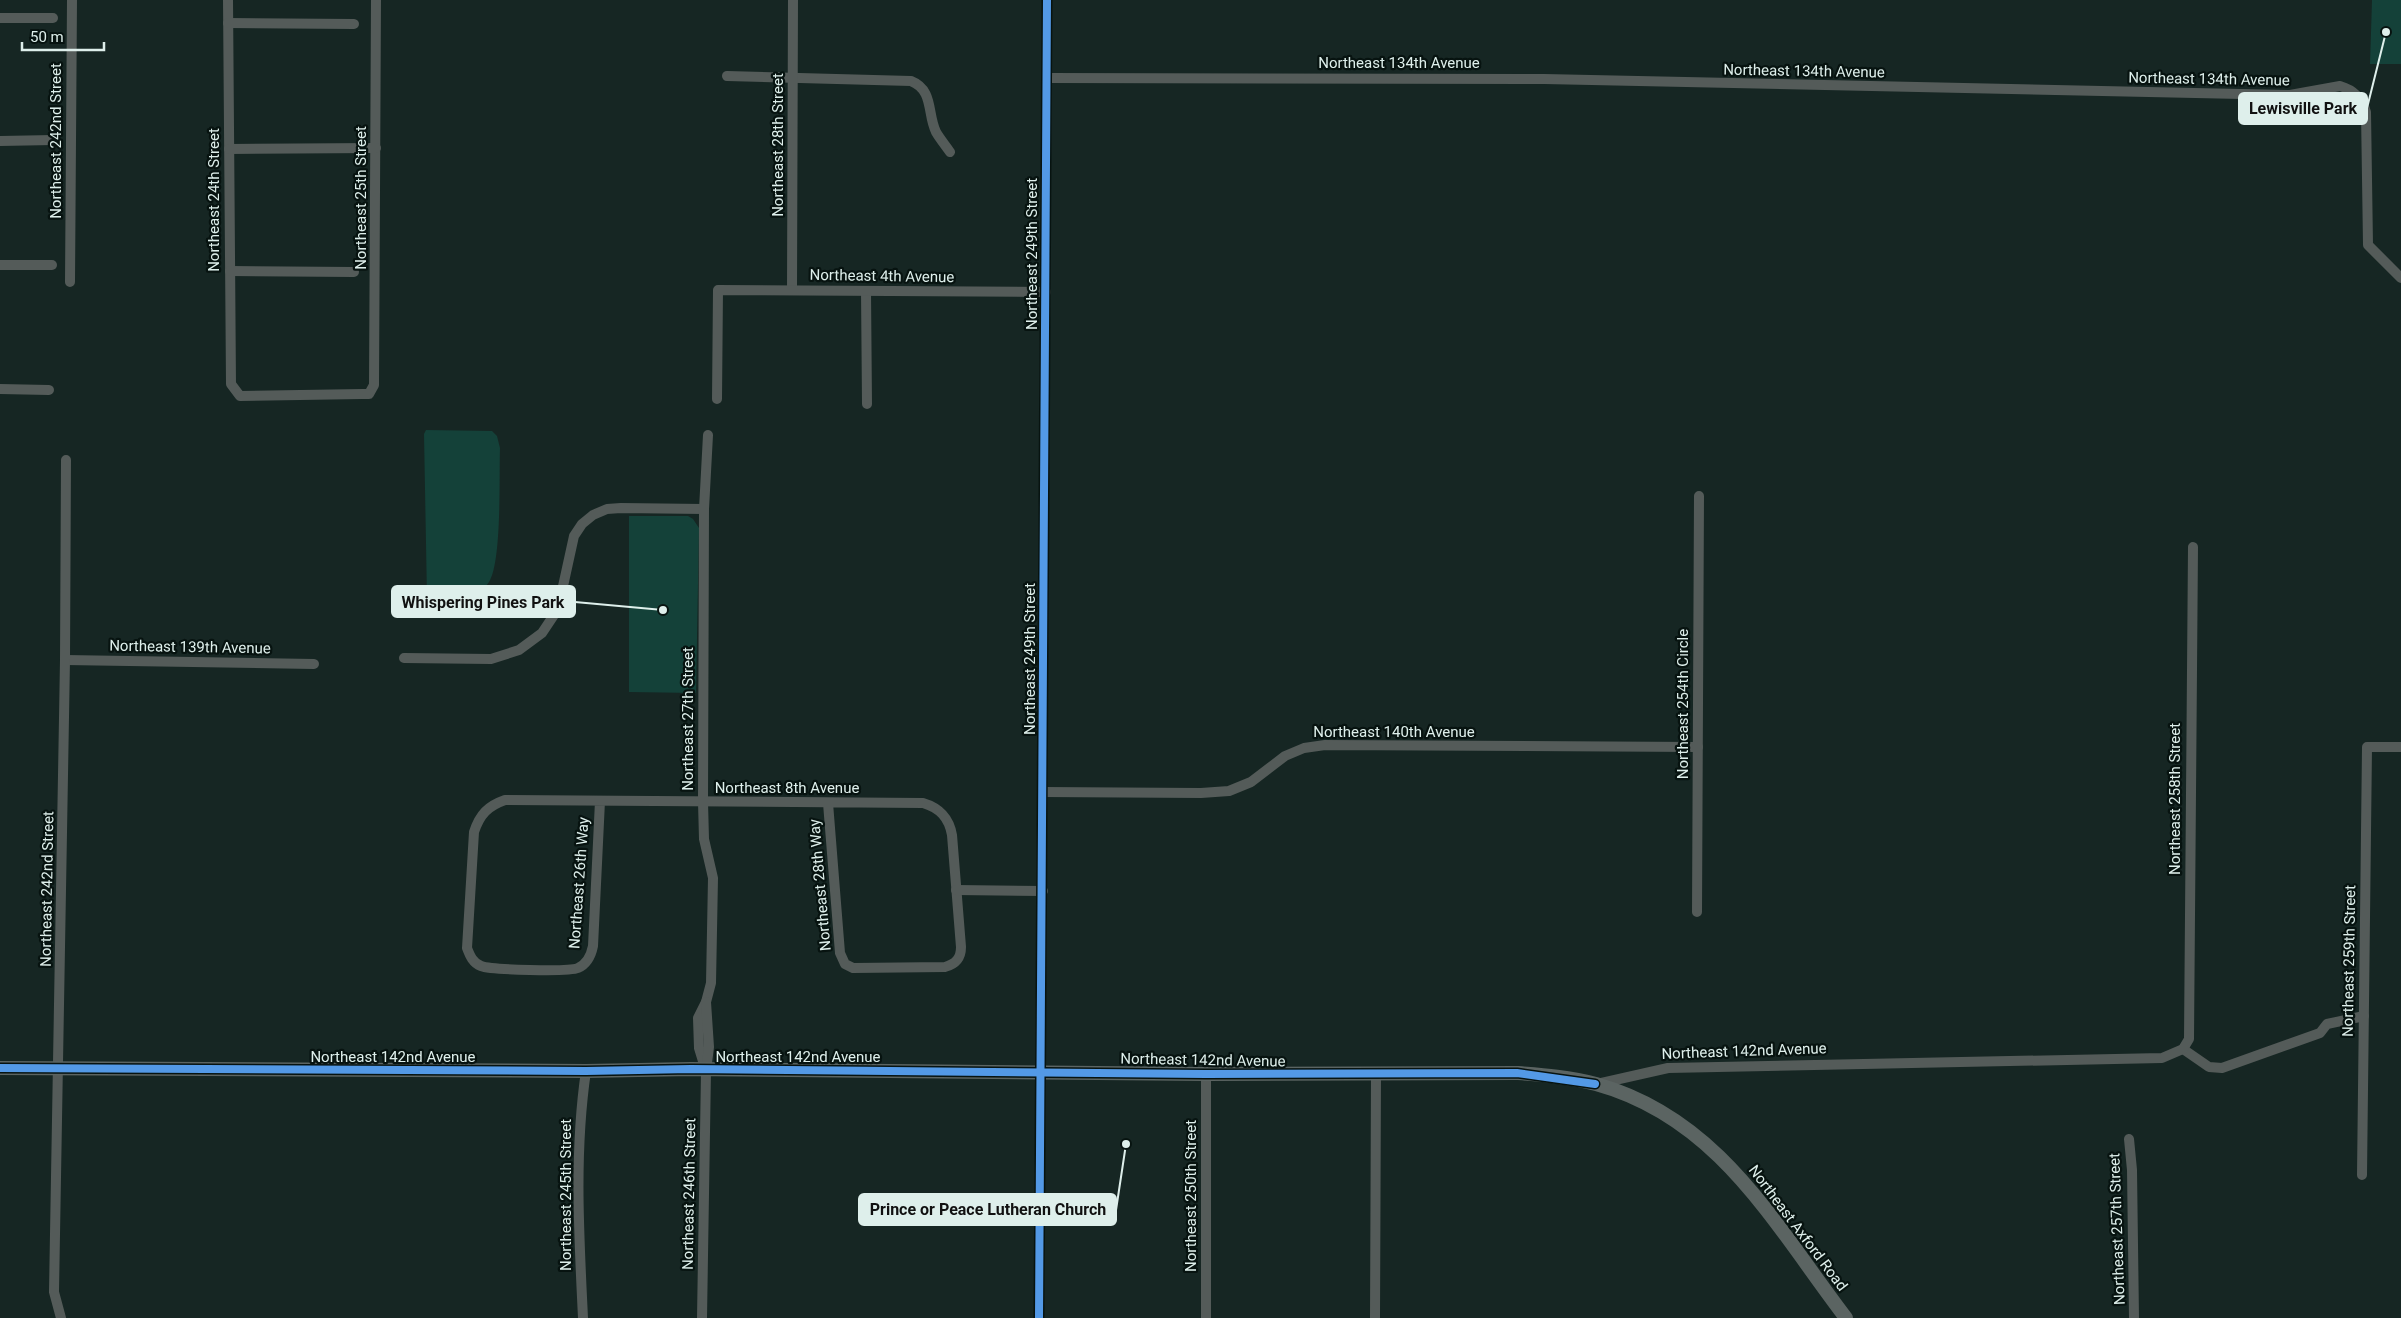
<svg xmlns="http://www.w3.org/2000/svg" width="2401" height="1318" font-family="Roboto,sans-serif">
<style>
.green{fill:#144139}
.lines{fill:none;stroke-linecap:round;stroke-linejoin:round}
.minor{stroke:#545b59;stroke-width:10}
.major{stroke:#5b6462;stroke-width:14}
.cycleway-casing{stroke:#071310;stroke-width:11}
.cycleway{stroke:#5399e6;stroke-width:8}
.labels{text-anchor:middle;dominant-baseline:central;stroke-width:4.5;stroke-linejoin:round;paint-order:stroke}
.street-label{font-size:15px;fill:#deefeb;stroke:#071310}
.leader{fill:none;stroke:#deefeb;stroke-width:2}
.callout-dot{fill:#deefeb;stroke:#071310;stroke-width:2}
.callout{fill:#deefeb;stroke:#deefeb;stroke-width:2}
.callout-label{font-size:16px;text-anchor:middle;font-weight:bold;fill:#111}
</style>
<rect width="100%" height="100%" fill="#162623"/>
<g class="green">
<path d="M2372 0H2401V64H2370Z"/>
<path d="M426 430 492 431 497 436 500 448C499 476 502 562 489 582 483 591 473 596 464 600 454 604 437 604 427 598L424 434Z"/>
<path d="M629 516H688L693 519 699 528 696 693 629 692Z"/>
</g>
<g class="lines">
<g class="minor">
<path d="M228 0 231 384 240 396 362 394H369L374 385 376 0"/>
<path d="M0 18H53"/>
<path d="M228 23 354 24"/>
<path d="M727 76 911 81C934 90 927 114 936 132 940 139 946 146 950 152"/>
<path d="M1047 78 1544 79 2290 95 2340 86C2354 90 2362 98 2366 112L2368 245 2401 278"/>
<path d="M0 141 53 140"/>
<path d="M229 149 376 148"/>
<path d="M0 265H52"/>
<path d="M230 271 354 272"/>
<path d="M70 282 72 0"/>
<path d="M792 290 793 0"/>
<path d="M866 291 867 404"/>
<path d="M0 389 49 390"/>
<path d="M717 399 718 290 1046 292"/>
<path d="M404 658 491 659 519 650 542 633 558 609 574 536 582 524 593 515 607 509 621 508 704 509"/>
<path d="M65 660 314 664"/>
<path d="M1043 792 1201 793 1229 791 1251 782 1285 756 1304 748 1325 745 1698 747"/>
<path d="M600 801 593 946C591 956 587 964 578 968 569 972 491 970 481 966 473 963 470 956 467 948L474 832C480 814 488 806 505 800L923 803C940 808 949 818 952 835L961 947C961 958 956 964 945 967L853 968 845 964 840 953 828 803"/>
<path d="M956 890 1043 891"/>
<path d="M1697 912 1699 496"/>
<path d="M2183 1049 2209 1067 2222 1068 2320 1033 2327 1024 2364 1016"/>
<path d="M706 1071 699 1048 698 1018 706 1002 711 983 713 878 704 839 703 802 704 509 708 435"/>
<path d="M1597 1084 1668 1068 2162 1058 2183 1049 2189 1039 2193 547"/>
<path d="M2129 1139 2132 1170 2134 1318"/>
<path d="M2362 1175 2367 747H2401"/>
<path d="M61 1318 54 1292 65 660 66 460"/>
<path d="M583 1318C579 1235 574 1153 586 1071"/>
<path d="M702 1318 706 1071 709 1047 706 1002"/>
<path d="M1039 1318 1047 0"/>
<path d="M1206 1318V1074"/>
<path d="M1375 1318 1376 1074"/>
</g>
<path class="major" d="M0 1068 586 1071 691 1069 1206 1074 1517 1073C1543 1075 1570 1077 1596 1084 1719 1118 1774 1224 1846 1318"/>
<defs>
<g id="cycleway">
<path d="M0 1068 586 1071 691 1069 1206 1074 1517 1073 1595 1084"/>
<path d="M1039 1318 1047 0"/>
</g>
</defs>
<use href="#cycleway" class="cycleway-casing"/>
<use href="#cycleway" class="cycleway"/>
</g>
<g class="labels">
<g class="street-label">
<text x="1399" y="63">Northeast 134th Avenue</text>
<text transform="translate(1804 71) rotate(1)">Northeast 134th Avenue</text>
<text transform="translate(2209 79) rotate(1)">Northeast 134th Avenue</text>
<text transform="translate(56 141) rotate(-90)">Northeast 242nd Street</text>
<text transform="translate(778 145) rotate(-90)">Northeast 28th Street</text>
<text transform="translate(361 198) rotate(-90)">Northeast 25th Street</text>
<text transform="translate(214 200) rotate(-90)">Northeast 24th Street</text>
<text transform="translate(1032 254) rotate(-90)">Northeast 249th Street</text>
<text transform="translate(882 276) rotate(1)">Northeast 4th Avenue</text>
<text transform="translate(190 647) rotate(1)">Northeast 139th Avenue</text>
<text transform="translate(1030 659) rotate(-90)">Northeast 249th Street</text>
<text transform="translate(1683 704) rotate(-90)">Northeast 254th Circle</text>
<text transform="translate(688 719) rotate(-90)">Northeast 27th Street</text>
<text x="1394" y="732">Northeast 140th Avenue</text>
<text x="787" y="788">Northeast 8th Avenue</text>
<text transform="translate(2175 799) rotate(-90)">Northeast 258th Street</text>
<text transform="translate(579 883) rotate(-86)">Northeast 26th Way</text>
<text transform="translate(820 885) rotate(-95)">Northeast 28th Way</text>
<text transform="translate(47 889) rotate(-89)">Northeast 242nd Street</text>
<text transform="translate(2349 961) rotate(-89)">Northeast 259th Street</text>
<text transform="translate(1744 1051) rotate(-2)">Northeast 142nd Avenue</text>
<text x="393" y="1057">Northeast 142nd Avenue</text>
<text x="798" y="1057">Northeast 142nd Avenue</text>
<text transform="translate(1203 1060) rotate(1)">Northeast 142nd Avenue</text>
<text transform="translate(689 1194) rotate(-89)">Northeast 246th Street</text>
<text transform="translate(566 1195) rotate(-90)">Northeast 245th Street</text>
<text transform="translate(1191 1196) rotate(-90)">Northeast 250th Street</text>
<text transform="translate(1798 1228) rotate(53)">Northeast Axford Road</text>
<text transform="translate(2117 1229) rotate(-92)">Northeast 257th Street</text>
</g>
</g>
<path class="leader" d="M2386 32L2367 108M663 610L575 602M1126 1144L1116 1210"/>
<g class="callout-dot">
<circle cx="2386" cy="32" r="5"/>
<circle cx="663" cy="610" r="5"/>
<circle cx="1126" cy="1144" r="5"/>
</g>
<g class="callout">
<rect x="2239" y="93" width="128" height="31" rx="5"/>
<rect x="392" y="586" width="183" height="31" rx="5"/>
<rect x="859" y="1194" width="257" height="31" rx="5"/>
</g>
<g class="callout-label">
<text x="2303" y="114">Lewisville Park</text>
<text x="483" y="608">Whispering Pines Park</text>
<text x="988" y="1215">Prince or Peace Lutheran Church</text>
</g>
<path d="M22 42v8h82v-8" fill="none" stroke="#deefeb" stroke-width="2.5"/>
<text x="30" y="42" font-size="15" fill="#deefeb" stroke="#071310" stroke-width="4" paint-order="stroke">50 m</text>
</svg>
